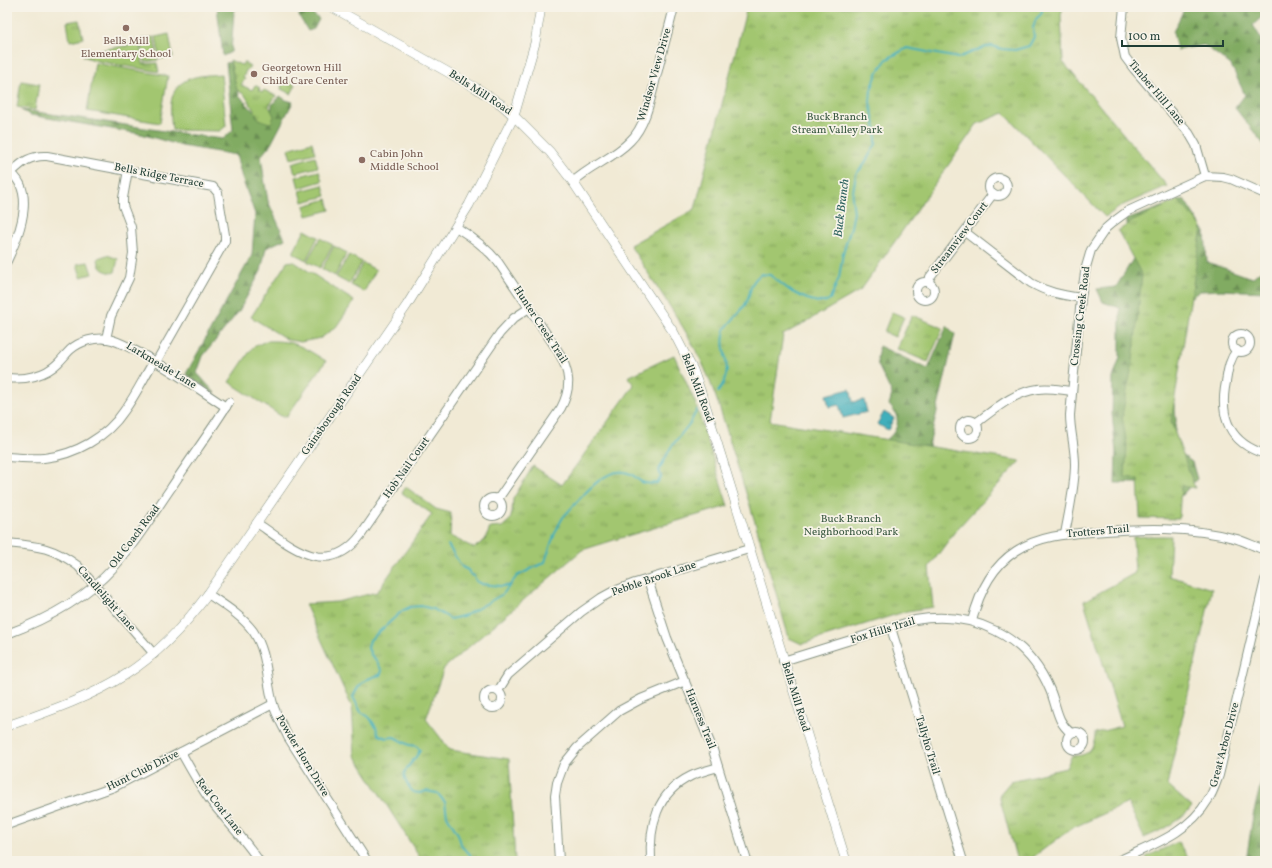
<svg xmlns="http://www.w3.org/2000/svg" width="1272" height="868" font-family="Vollkorn,serif">
<style>
.grass{fill:#a2c670;stroke:#608252}
.forest{fill:url(#forest-firs);stroke:#50744b}
.park{fill:url(#park-tufts);stroke:#608252}
.water{fill:url(#water-ripples);stroke:#307678}
.lines{fill:none;stroke-linecap:round;stroke-linejoin:round}
.stream{stroke:#40afbb;stroke-width:2}
.minor-casing{stroke:#889484;stroke-width:10}
.tertiary-casing{stroke:#889484;stroke-width:10}
.minor{stroke:#fff;stroke-width:8}
.tertiary{stroke:#fff;stroke-width:9}
.education-dot{fill:#8d6e63;stroke:#f7f3e8;stroke-width:1.5}
.labels{text-anchor:middle;dominant-baseline:central;stroke-width:3.5;stroke-linejoin:round;paint-order:stroke}
.education-label{font-size:11px;fill:#785e54;stroke:#f7f3e8;text-anchor:start}
.street-label{font-size:11px;fill:#1f3d34;stroke:#f7f3e8}
.park-label{font-size:11px;fill:#395840;stroke:#f7f3e8}
.water-label{font-size:12px;font-style:italic;fill:#295f5c;stroke:#f7f3e8}
</style>
<defs>
<pattern id="forest-firs" width="22" height="20" patternUnits="userSpaceOnUse"><rect width="22" height="20" fill="#81ab62"/><path d="M5 1l3.5 6h-7zM16 11l3.5 6h-7z" fill="#698c52"/></pattern>
<pattern id="park-tufts" width="24" height="20" patternUnits="userSpaceOnUse"><rect width="24" height="20" fill="#a2c670"/><path d="M3 7l-1-3M5 7V3M7 7l1-3M15 17l-1-3M17 17v-4M19 17l1-3" fill="none" stroke="#83a25d"/></pattern>
<pattern id="water-ripples" width="26" height="14" patternUnits="userSpaceOnUse"><rect width="26" height="14" fill="#40afbb"/><path d="M2 4q2-2 4 0t4 0M15 11q2-2 4 0t4 0" fill="none" stroke="#359099"/></pattern>
</defs>
<rect width="100%" height="100%" fill="#f7f3e8"/>
<filter id="ink" filterUnits="userSpaceOnUse"><feTurbulence type="fractalNoise" baseFrequency=".025" numOctaves="2"/><feDisplacementMap in="SourceGraphic" scale="8" xChannelSelector="R" yChannelSelector="G"/><feConvolveMatrix kernelMatrix="1 2 1 2 8 2 1 2 1" color-interpolation-filters="sRGB"/></filter>
<filter id="wash" filterUnits="userSpaceOnUse"><feTurbulence type="fractalNoise" baseFrequency=".012" numOctaves="4" result="noise"/><feDisplacementMap in="SourceGraphic" scale="16" xChannelSelector="R" yChannelSelector="G"/><feGaussianBlur stdDeviation="0.9" result="paint"/><feColorMatrix in="noise" values="0 0 0 0 0 0 0 0 0 0 0 0 0 0 0 0 0 1.4 0 .05"/><feComposite in="paint" operator="in"/></filter>
<g filter="url(#wash)">
<rect width="100%" height="100%" fill="#f1ead5"/>
<g class="grass">
<path d="M169 34 173 57 160 59 156 37Z"/>
<path d="M154 37 158 60 145 62 141 39Z"/>
<path d="M95 63 168 76 160 123 87 111Z"/>
<path d="M221 74 226 126 220 131 172 130C170 110 167 88 189 79 198 75 211 75 221 74Z"/>
<path d="M312 142 315 153 291 159 288 149Z"/>
<path d="M315 156 318 167 295 173 292 163Z"/>
<path d="M319 171 322 181 299 188 296 177Z"/>
<path d="M323 185 326 196 303 202 300 191Z"/>
<path d="M327 199 330 210 307 216 304 206Z"/>
<path d="M305 230 318 237 306 260 293 253Z"/>
<path d="M320 238 333 245 320 268 307 261Z"/>
<path d="M334 246 347 253 335 276 322 269Z"/>
<path d="M349 255 362 262 349 284 336 277Z"/>
<path d="M293 261 354 301 336 327 321 338 301 342 288 340 251 317 287 262Z"/>
<path d="M363 263 376 270 364 292 351 285Z"/>
<path d="M892 312 904 317 895 337 884 332Z"/>
<path d="M266 341C295 340 303 347 326 361L287 416H281L229 382 253 347Z"/>
</g>
<g class="forest">
<path d="M217 7H238L234 12 231 52 223 56Z"/>
<path d="M1185 7H1265V14L1253 25 1265 45V146L1235 108 1245 95 1231 65 1204 45 1177 50 1173 32Z"/>
<path d="M301 9 309 11 319 19 314 29 308 31 299 16Z"/>
<path d="M230 62 239 95 261 120 271 114 272 105 280 96 286 100 293 102 271 144 261 156 264 178 268 201 285 239 266 248 261 271 239 311 203 356 197 373 215 393 210 391 186 374 252 255 255 214 242 178 236 155 182 146 141 134 30 115 21 110C89 118 155 131 223 139L233 130 226 63Z"/>
<path d="M1184 199 1205 232 1207 262 1252 278 1265 267V292L1221 290 1200 291 1184 302 1173 376 1176 421 1173 448 1192 462 1197 479 1165 513 1143 483H1115L1116 452 1112 414 1113 378 1120 357V308L1103 302 1097 289 1116 287 1136 254 1126 220Z"/>
<path d="M947 326 955 334 929 446 966 470 884 442C898 431 903 419 889 405L892 394 878 365 877 359 879 346 928 369Z"/>
<path d="M1265 766V861H1246L1253 816Z"/>
</g>
<g class="park">
<path d="M747 7H1063L1061 15 1063 62 1167 186 1123 205 1105 217 1004 113 977 124 861 290 783 335 770 421 1020 461 956 530 929 567 933 607 907 611 802 644 789 638C772 579 755 520 736 461 725 425 715 389 699 356 679 317 653 282 630 245L695 209Z"/>
<path d="M79 20 83 38 70 41 67 22Z"/>
<path d="M136 40H139L143 64 157 63 159 72 97 61 83 56 89 52 136 44Z"/>
<path d="M230 60 241 65 244 62 250 66 247 70H246L243 78 245 79 241 85 252 90 255 85 260 88 259 90 262 92 264 90 276 96 269 106 274 116 272 122 269 123 259 119 245 95 237 90Z"/>
<path d="M286 79 296 85 291 94 281 89 282 85 280 84 283 80Z"/>
<path d="M21 81 39 84 35 110 17 107Z"/>
<path d="M1178 200 1202 227 1171 422 1195 488 1181 486 1179 519 1140 518 1138 479 1125 477 1127 445 1122 416 1133 361 1142 275 1118 231 1133 221Z"/>
<path d="M107 255 118 259 115 272 112 273C102 270 99 270 98 258Z"/>
<path d="M88 262 92 274 81 277 77 264Z"/>
<path d="M912 315 943 328 928 362 897 349Z"/>
<path d="M674 355 695 402 728 506 627 536 582 550 444 668 426 719 450 750 509 759 515 861H422L355 755 352 707 305 604 337 602 377 592 432 514 402 493 406 487 436 509 451 513 450 536 474 548 485 540 490 528 502 527 510 520 512 513 513 499 533 466 562 485 634 385 628 377Z"/>
<path d="M1152 536H1171L1169 576 1212 589 1167 785 1192 807C1178 822 1162 830 1144 838L1128 803 1072 828 1028 861H1017L999 795 1011 781 1066 768 1072 755C1087 758 1095 748 1095 733L1122 726 1084 601 1135 573 1133 537Z"/>
<path d="M1178 842 1190 861H1148L1146 857Z"/>
</g>
<g class="water">
<path d="M850 389 853 402 864 400 867 412 843 418 839 405 829 407 826 395Z"/>
<path d="M884 412 894 418 888 430 877 424Z"/>
</g>
<g class="lines">
<g class="stream">
<path d="M718 392C737 365 718 355 725 330 726 325 742 312 746 303 752 291 748 284 761 274L770 275 792 292 807 299 818 302H825L830 299 839 278 843 253 851 227 854 212 852 198 856 174 863 166 876 144V130L870 102 871 90 878 71 887 59 907 48 958 58 982 48 992 46 1002 49 1015 50 1029 46 1034 37 1033 28 1036 19 1042 13 1041 7"/>
<path d="M448 545 462 567 468 570 470 574 474 576 476 581 482 584 500 586H510"/>
<path d="M471 861 470 854 462 847 458 834 447 816 445 802 437 793 426 791 420 793 413 792C394 769 411 769 420 750L416 746 409 745 394 737 386 738 378 734 376 727 369 717 361 712 353 697C360 682 364 679 380 675L382 671 376 660 371 655 368 648 370 640 402 611 410 607 421 606 433 609 451 619 466 615 503 594 517 576 545 562C550 547 553 534 562 519 565 514 570 510 574 505 585 493 605 469 624 472 640 474 634 486 657 483L661 477 659 470 671 447 690 423 697 410"/>
</g>
</g>
</g>
<g filter="url(#ink)">
<g class="lines">
<defs>
<g id="minor">
<path d="M1124 7 1121 38 1125 57 1134 69 1189 133 1196 145 1205 176"/>
<path d="M11 173C22 162 31 155 47 156L213 187 218 193 225 235V241L156 362"/>
<circle cx="998" cy="187" r="9"/>
<path d="M573 182C590 166 614 158 630 141 647 125 652 92 658 70 663 49 669 28 674 7"/>
<path d="M456 227C472 237 486 247 498 262L558 351C570 372 572 387 561 408L498 499"/>
<path d="M965 232 1031 283C1048 293 1062 295 1081 298"/>
<path d="M7 261C19 236 38 190 8 171"/>
<circle cx="925" cy="291" r="9"/>
<path d="M929 282 930 277 993 194"/>
<circle cx="1241" cy="343" r="9"/>
<path d="M106 339 111 316 129 278 133 253 131 227 123 206V198L128 170"/>
<path d="M1237 350C1229 360 1228 370 1226 382 1219 416 1229 443 1265 454"/>
<path d="M7 378C25 380 45 376 58 363 62 359 66 354 70 350 80 341 95 337 108 339 119 341 128 347 138 352 169 368 197 388 226 407"/>
<circle cx="969" cy="429" r="9"/>
<path d="M976 423C995 409 1014 392 1038 389 1049 387 1061 390 1072 391"/>
<path d="M7 457C19 458 32 459 44 458 75 455 107 437 124 411 136 395 144 377 154 361"/>
<circle cx="493" cy="507" r="9"/>
<path d="M257 523C292 547 327 579 361 535L500 333 514 318 529 308"/>
<path d="M1065 534C1069 512 1075 486 1075 464 1075 447 1070 431 1070 415L1081 298 1086 267 1091 250 1106 228 1113 222 1128 211 1205 176 1223 177 1231 179 1265 194"/>
<path d="M7 543C38 546 53 547 78 566L154 654"/>
<path d="M648 580 667 638 713 750 747 861"/>
<path d="M208 594C224 605 241 615 253 631 268 653 266 679 273 704 276 715 283 726 288 737L367 861"/>
<path d="M972 621C979 593 991 567 1016 551 1039 536 1066 534 1092 532 1140 528 1190 526 1237 539 1246 542 1256 547 1265 550"/>
<path d="M891 628 963 861"/>
<path d="M7 634C48 619 85 599 114 567 136 543 153 514 171 488 190 459 211 431 229 402"/>
<path d="M783 661 915 620C972 610 1027 635 1050 690 1057 706 1056 721 1071 733"/>
<circle cx="493" cy="699" r="9"/>
<path d="M498 691 508 675 581 612 601 598 612 592 635 583 749 549"/>
<circle cx="1076" cy="741" r="9"/>
<path d="M181 752C190 768 199 785 210 800 226 821 245 839 259 861"/>
<path d="M7 825 114 787 273 704"/>
<path d="M559 861 555 796 557 783 564 764 577 748 619 711 641 699 685 681"/>
<path d="M651 861C649 826 656 793 691 776 699 772 709 770 718 767"/>
<path d="M1118 861C1151 845 1188 834 1208 800 1213 793 1216 783 1219 775L1265 580"/>
</g>
<g id="tertiary">
<path d="M332 7 476 88 502 105 514 116 550 152 573 182 674 333 693 370 706 407 846 861"/>
<path d="M7 726C47 712 89 698 125 675 158 654 185 625 208 594L407 305 469 205 514 116 535 43 541 7"/>
</g>
</defs>
<use href="#minor" class="minor-casing"/>
<use href="#tertiary" class="tertiary-casing"/>
<use href="#minor" class="minor"/>
<use href="#tertiary" class="tertiary"/>
</g>
</g>
<g class="education-dot">
<circle cx="126" cy="28" r="4"/>
<circle cx="254" cy="74" r="4"/>
<circle cx="362" cy="160" r="4"/>
</g>
<g class="labels">
<g class="education-label">
<text x="126" y="41" text-anchor="middle">Bells Mill<tspan x="126" dy="13">Elementary School</tspan></text>
<text x="262" y="68">Georgetown Hill<tspan x="262" dy="13">Child Care Center</tspan></text>
<text x="370" y="154">Cabin John<tspan x="370" dy="13">Middle School</tspan></text>
</g>
<g class="street-label">
<text transform="translate(655 75) rotate(-74)">Windsor View Drive</text>
<text transform="translate(480 93) rotate(33)">Bells Mill Road</text>
<text transform="translate(1156 93) rotate(50)">Timber Hill Lane</text>
<text transform="translate(159 176) rotate(11)">Bells Ridge Terrace</text>
<text transform="translate(960 238) rotate(-53)">Streamview Court</text>
<text transform="translate(1081 316) rotate(-83)">Crossing Creek Road</text>
<text transform="translate(540 325) rotate(57)">Hunter Creek Trail</text>
<text transform="translate(161 366) rotate(31)">Larkmeade Lane</text>
<text transform="translate(697 388) rotate(69)">Bells Mill Road</text>
<text transform="translate(332 415) rotate(-55)">Gainsborough Road</text>
<text transform="translate(407 468) rotate(-55)">Hob Nail Court</text>
<text transform="translate(1098 532) rotate(-5)">Trotters Trail</text>
<text transform="translate(135 537) rotate(-53)">Old Coach Road</text>
<text transform="translate(654 579) rotate(-19)">Pebble Brook Lane</text>
<text transform="translate(106 599) rotate(49)">Candlelight Lane</text>
<text transform="translate(883 631) rotate(-17)">Fox Hills Trail</text>
<text transform="translate(795 697) rotate(73)">Bells Mill Road</text>
<text transform="translate(700 719) rotate(68)">Harness Trail</text>
<text transform="translate(927 745) rotate(73)">Tallyho Trail</text>
<text transform="translate(1225 745) rotate(-75)">Great Arbor Drive</text>
<text transform="translate(302 756) rotate(59)">Powder Horn Drive</text>
<text transform="translate(143 771) rotate(-26)">Hunt Club Drive</text>
<text transform="translate(219 807) rotate(52)">Red Coat Lane</text>
</g>
<g class="park-label">
<text x="837" y="117">Buck Branch<tspan x="837" dy="13">Stream Valley Park</tspan></text>
<text x="851" y="519">Buck Branch<tspan x="851" dy="13">Neighborhood Park</tspan></text>
</g>
<g class="water-label">
<text transform="translate(842 208) rotate(-83)">Buck Branch</text>
</g>
</g>
<rect width="1272" height="868" fill="none" stroke="#f7f3e8" stroke-width="24"/>
<path d="M1122 40v6h101v-6" fill="none" stroke="#1f3d34" stroke-width="2"/>
<text x="1128" y="40" font-size="12" fill="#1f3d34" stroke="#f7f3e8" stroke-width="3" paint-order="stroke">100 m</text>
</svg>
